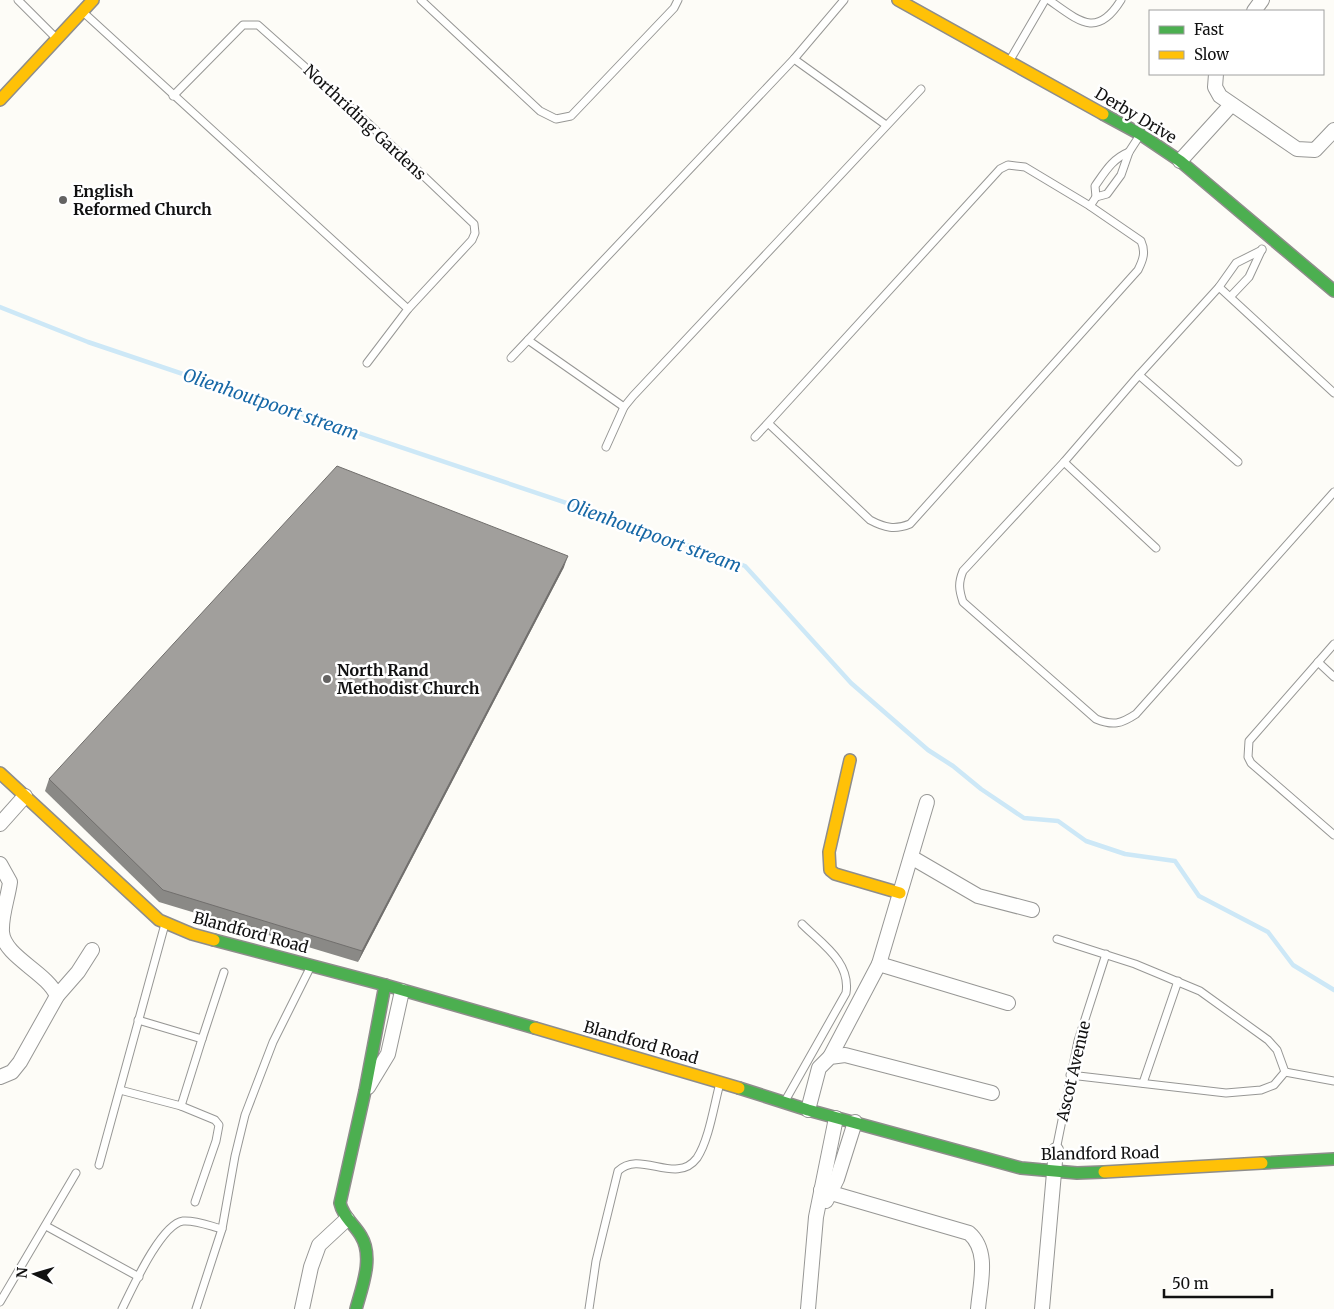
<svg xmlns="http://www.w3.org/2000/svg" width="1334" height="1309" font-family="Merriweather,serif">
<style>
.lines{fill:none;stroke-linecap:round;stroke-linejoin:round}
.stream{stroke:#cde8f7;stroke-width:4.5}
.lane-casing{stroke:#979795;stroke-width:9}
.street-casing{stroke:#979795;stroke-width:16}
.fast-casing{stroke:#8e8d8b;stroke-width:14}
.slow-casing{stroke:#8e8d8b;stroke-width:14}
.lane{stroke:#fffffe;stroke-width:7}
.street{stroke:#fffffe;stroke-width:14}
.fast{stroke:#4caf50;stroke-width:11}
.slow{stroke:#ffc107;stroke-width:11}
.wall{fill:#8a8986}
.shaded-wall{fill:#716f6d}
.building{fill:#a19f9c;stroke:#716f6d}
.poi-dot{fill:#646362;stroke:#fff;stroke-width:2}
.labels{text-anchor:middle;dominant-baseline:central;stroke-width:5;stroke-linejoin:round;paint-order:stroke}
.street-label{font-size:16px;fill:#111;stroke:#fff}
.poi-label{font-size:16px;font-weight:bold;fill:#111;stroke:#fff;text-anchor:start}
.water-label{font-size:18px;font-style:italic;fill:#1768a6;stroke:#fff}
</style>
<rect width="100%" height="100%" fill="#fdfcf7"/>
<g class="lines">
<path class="stream" d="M0 307 88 342 641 528 745 566 851 683 928 750 953 766 981 789 1024 818 1058 821 1086 841 1125 854 1175 861 1199 896 1268 932 1293 965 1334 990"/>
<defs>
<g id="lane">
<path d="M18 0 56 38"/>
<path d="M421 0 540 111 556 119 571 116 674 8 678 0"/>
<path d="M1049 0C1079 21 1097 39 1121 0"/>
<path d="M83 12 408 309"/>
<path d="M794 59 886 125"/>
<path d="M1010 60 1045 0"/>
<path d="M173 96 243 25H258L368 123 474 224 475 233 472 240 408 309 367 363"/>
<path d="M1096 197 1095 186C1105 172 1112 159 1129 152"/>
<path d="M1090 206 1096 197 1107 194 1121 175 1129 152 1140 135"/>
<path d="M1262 250 1236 263 1219 287 1139 375 1064 462 963 571C958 583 959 590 963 602L1096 719C1113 726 1121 724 1136 714L1334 492"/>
<path d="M1219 287 1334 393"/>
<path d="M1231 296 1249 277 1262 249"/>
<path d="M528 340 624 407"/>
<path d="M511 358 794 59 844 0"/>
<path d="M1139 375 1238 462"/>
<path d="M755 437 768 423 1000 169 1008 165 1025 167 1090 206 1141 241C1146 252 1143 260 1138 270L910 524C895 530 885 528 870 520L768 423"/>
<path d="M606 447 624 407 633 396 921 89"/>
<path d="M1064 462 1156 548"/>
<path d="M1334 644 1249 741 1248 757 1251 763 1334 835"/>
<path d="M1318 662 1334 677"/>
<path d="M1057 939 1135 964 1200 991 1268 1040 1277 1050 1285 1072 1274 1085 1261 1090 1226 1093 1070 1075"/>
<path d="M138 1020 202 1039 224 972"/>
<path d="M1285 1072 1334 1081"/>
<path d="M1143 1083 1178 981"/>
<path d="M120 1090 181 1106 202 1039"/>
<path d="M785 1101 846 993C851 962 822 944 802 924"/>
<path d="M181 1106 215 1120 219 1125 216 1141 195 1202"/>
<path d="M1056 1150 1078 1041 1106 954"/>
<path d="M99 1165 165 924"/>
<path d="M46 1226 139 1277"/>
<path d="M0 1302 76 1173"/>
<path d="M122 1309C132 1289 161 1224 183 1221 196 1220 210 1226 222 1229"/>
<path d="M196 1309 222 1229 235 1156 245 1115 273 1042 310 968"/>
<path d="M589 1309 596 1261 618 1171C640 1149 676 1186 697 1158 709 1140 714 1105 720 1083"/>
</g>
<g id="street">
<path d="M1254 11 1262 0"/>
<path d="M1216 74 1215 87 1220 96 1297 149 1315 150 1334 130"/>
<path d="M1180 161 1231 105"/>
<path d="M0 824 25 796"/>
<path d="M911 857 978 896 1032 910"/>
<path d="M0 864 10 882C8 898 1 915 2 932 4 957 47 972 57 996"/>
<path d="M879 964 927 802"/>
<path d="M830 1057 879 964 1008 1003"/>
<path d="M0 1077 12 1072 20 1062 57 996 78 972 92 950"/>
<path d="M368 1087 388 1054 402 991"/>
<path d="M808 1110 819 1068 830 1057 845 1055 992 1093"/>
<path d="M821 1190 969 1233C990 1251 980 1284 978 1309"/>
<path d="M826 1201 837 1179 855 1122"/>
<path d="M302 1309 311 1267 319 1245 347 1219"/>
<path d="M808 1309 816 1217 836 1118"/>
<path d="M1042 1309 1056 1150"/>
</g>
<g id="fast">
<path d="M1103 114 1140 134 1180 161 1334 291"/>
<path d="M214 940 385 985 535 1028"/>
<path d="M739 1088 808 1110 1021 1168 1077 1173 1104 1172"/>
<path d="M1262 1163 1334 1159"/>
<path d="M356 1309C362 1287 374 1257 361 1236 354 1224 343 1217 340 1203L365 1091 385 985"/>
</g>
<g id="slow">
<path d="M898 0 1103 114"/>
<path d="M0 100 93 0"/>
<path d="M850 760 829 852 830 870 835 874 900 893"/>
<path d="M0 773 159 920 192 934 214 940"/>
<path d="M535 1028 739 1088"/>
<path d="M1104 1172 1262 1163"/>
</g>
</defs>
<use href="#lane" class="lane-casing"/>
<use href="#street" class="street-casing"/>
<use href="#fast" class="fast-casing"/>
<use href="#slow" class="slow-casing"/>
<use href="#lane" class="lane"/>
<use href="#street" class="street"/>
<use href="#fast" class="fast"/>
<use href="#slow" class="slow"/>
</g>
<path class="wall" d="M564 567 358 962 159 902 45 791 49 779Z"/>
<path class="shaded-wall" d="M568 556 564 567 358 962 362 951Z"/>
<path class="building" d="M337 466 568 556 362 951 163 890 49 779Z"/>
<g class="poi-dot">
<circle cx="63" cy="200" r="5"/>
<circle cx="327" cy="679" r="5"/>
</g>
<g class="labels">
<g class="street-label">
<text transform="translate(1136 115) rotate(31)">Derby Drive</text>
<text transform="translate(365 122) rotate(43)">Northriding Gardens</text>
<text transform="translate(251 932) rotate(15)">Blandford Road</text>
<text transform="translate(641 1042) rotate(16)">Blandford Road</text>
<text transform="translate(1073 1071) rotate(-77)">Ascot Avenue</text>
<text transform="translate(1100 1153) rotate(-1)">Blandford Road</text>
</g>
<g class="poi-label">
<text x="73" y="191">English<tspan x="73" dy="18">Reformed Church</tspan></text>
<text x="337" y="670">North Rand<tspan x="337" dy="18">Methodist Church</tspan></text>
</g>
<g class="water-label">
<text transform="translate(271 404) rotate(19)">Olienhoutpoort stream</text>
<text transform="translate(654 535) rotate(20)">Olienhoutpoort stream</text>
</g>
</g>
<rect x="1149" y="10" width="175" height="65" fill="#ffffff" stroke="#a0a0a0"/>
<rect x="1159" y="26" width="25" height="8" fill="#4caf50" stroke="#a0a0a0"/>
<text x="1194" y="35" font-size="15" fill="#111111">Fast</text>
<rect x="1159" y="51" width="25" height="8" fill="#ffc107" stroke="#a0a0a0"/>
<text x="1194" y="60" font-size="15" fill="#111111">Slow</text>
<g transform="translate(35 1274) rotate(275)" stroke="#ffffff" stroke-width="4" paint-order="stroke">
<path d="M0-4L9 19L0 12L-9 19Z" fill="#111111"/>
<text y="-8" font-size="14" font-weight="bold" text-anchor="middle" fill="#111111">N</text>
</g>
<path d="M1164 1289v8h108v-8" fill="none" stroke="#111111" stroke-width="2.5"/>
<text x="1172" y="1289" font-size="15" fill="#111111" stroke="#ffffff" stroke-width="4" paint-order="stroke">50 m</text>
</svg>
